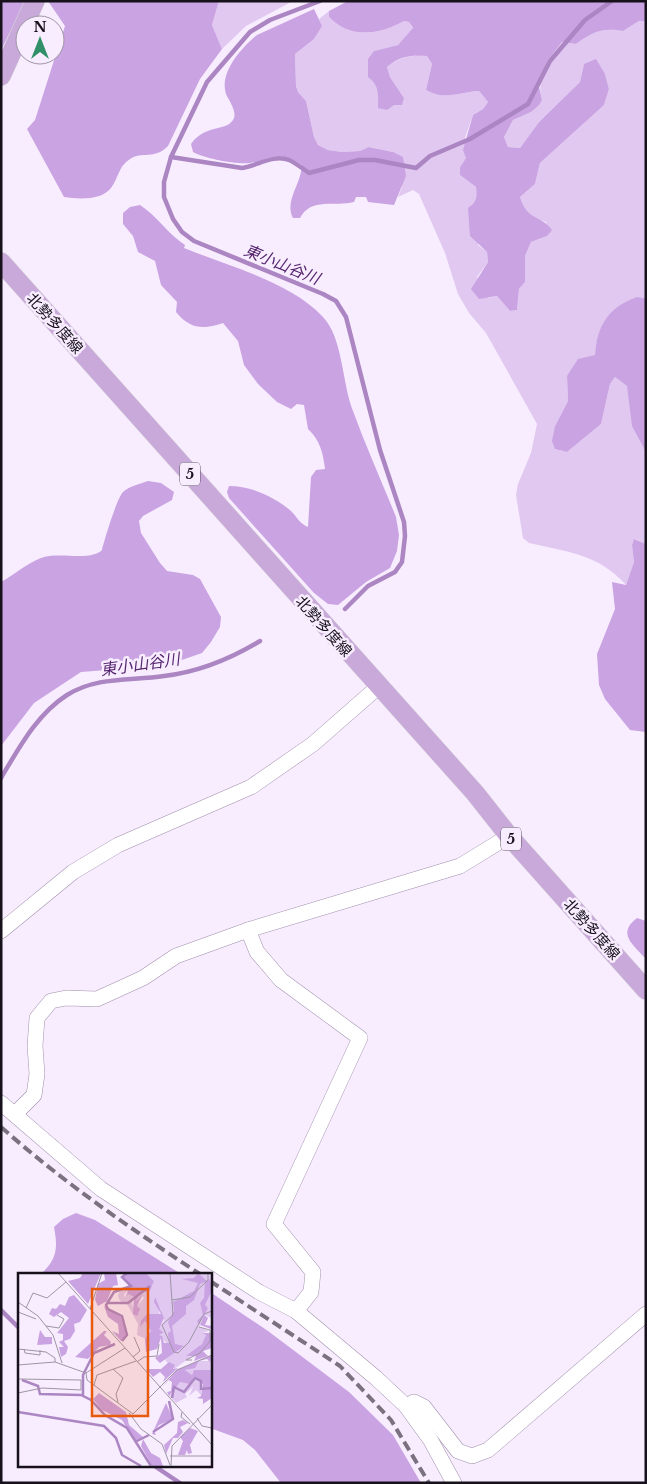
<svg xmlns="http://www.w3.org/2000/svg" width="647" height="1484" font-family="'Libre Baskerville','Noto Sans JP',serif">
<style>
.green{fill:#e0c8f0}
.forest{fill:#caa3e2}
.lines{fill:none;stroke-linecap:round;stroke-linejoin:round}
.stream{stroke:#ac86c3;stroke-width:4.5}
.minor-casing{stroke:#a190ac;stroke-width:16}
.major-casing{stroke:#dad9db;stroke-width:20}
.minor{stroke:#fff;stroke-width:15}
.major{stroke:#c8a9d9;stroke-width:19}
.rail{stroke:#7a727f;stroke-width:4;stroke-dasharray:10 5;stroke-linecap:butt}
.labels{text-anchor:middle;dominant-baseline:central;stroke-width:5;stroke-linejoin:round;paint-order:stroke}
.shield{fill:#f8edff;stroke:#5a535f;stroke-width:1}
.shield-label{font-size:14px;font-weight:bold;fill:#17111b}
.street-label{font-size:15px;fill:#17111b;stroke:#f8edff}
.water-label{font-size:16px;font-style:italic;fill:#55256e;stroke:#f8edff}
.inset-river{fill:none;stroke:#ac86c3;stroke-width:2.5}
.inset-road{fill:none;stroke:#9e95a4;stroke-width:1}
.view{fill:#e8590c;fill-opacity:0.15;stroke:#e8590c;stroke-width:2.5}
.inset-edge{fill:none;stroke:#17111b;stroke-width:2.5}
</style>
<rect width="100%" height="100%" fill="#f8edff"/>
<g class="green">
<path d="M219 1H293L246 26 222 49 212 25Z"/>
<path d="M329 11V17C350 39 379 35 404 21L409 22 413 29 398 45 374 51V81L379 92 378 102 404 98 390 77 387 67C400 57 410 55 427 56L432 64 426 90C444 101 459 92 479 91L488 102 483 109 473 115 465 138 466 158 460 167V175L476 187 477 198 475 204 478 245 487 252 488 262 477 277 488 298 497 296 510 311 517 310 519 289 525 282V256L531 242 547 236 546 222C531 216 525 213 520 197L535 184 540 163 604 105 609 89 605 74 584 64 580 82 539 122 520 148 508 147 504 137 513 120 531 112 542 100C536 72 545 64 562 42L576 44C592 32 603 27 623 31L639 21H646V298L637 297 596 343 595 356 567 376 568 401 555 426V449L567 452 601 424 610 384 615 377 627 386 646 452V544L635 539 632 544 634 562 626 585C599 554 567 552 529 543L523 538 516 495 518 484 531 453 537 424 486 333 469 313 458 294 445 253 419 194 413 190 398 197 402 187 393 152 370 147 360 151 342 152 328 150 318 145 314 137 306 101 298 92 296 86 295 54 314 39 321 26 319 19Z"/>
</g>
<g class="forest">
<path d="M1 1H26L1 50Z"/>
<path d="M48 1H219L212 25 222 49 200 79 168 146C155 160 141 151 130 159 118 167 119 177 111 188 101 201 78 199 64 197L27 129 35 120 65 26Z"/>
<path d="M348 1H646V21H639L623 31C603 27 592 32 576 44L562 42 548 60 538 82 542 100 539 105 531 112 513 120 504 137 508 147 520 148 539 122 580 82 584 64 596 59 605 74 609 89 604 105 540 163 535 184 520 197C528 222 539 213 552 230L547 236 531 242 525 256V282L519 289 517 310 510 311 497 296 479 299 471 289 488 262 487 252 470 236 468 208C477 202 477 198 476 187L460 175V167L466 158 463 150 473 115 483 109 488 102 479 91C459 92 444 101 426 90L432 64 427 56C410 55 400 56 387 67L390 77 404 98 402 105H394L387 110 378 108C378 95 380 86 368 77V59L374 51 398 45 413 28 409 22 404 21C379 35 350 39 329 17V11Z"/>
<path d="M314 9 322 26 314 39 295 54 296 86 298 92 306 101 314 137 318 145 328 150 342 152 360 151 369 147 393 152 403 157 406 176 394 205 368 202 366 197H356L354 202C335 207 311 197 300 218H293C284 201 301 185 302 165 275 149 275 159 250 163 237 165 203 158 193 152L191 144C205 124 225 132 233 120 238 112 229 101 226 94 219 73 241 48 257 35Z"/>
<path d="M140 205C157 216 168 234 185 245L184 248C228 266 291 282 323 317 343 338 342 383 353 411 366 447 382 482 396 517L399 535 397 551 390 568 366 582 338 605 328 604 314 593 229 498 227 492 229 486C251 486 275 497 291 511 297 517 300 524 308 527L311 477 316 470 325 469C323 453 320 440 308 429L304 405 297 404 291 409 277 402 258 384 244 365 238 341 223 323C203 330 190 329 176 312L177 302 161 285 155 261 138 252 133 236 123 224V213L130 207Z"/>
<path d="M637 297 646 298V452L632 426 627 386 615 377 610 384 601 424 567 452 555 449 552 441 555 426 568 401 567 376 578 359 595 355C597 325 609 307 637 297Z"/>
<path d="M148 481 161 483 174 492 172 500 143 516 139 521 141 533 160 563 167 571 193 575 200 579 221 617 220 627 211 642 202 653 176 662 158 666 81 672 34 703 1 746V582C14 575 27 563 41 558 58 551 90 562 102 550 104 541 117 498 123 492 129 486 140 484 148 481Z"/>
<path d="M634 539 646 544V732L630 730 605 699 599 685 597 654 615 609 612 582 626 585 634 562 632 545Z"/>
<path d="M637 918 646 921V959C634 945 616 934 637 918Z"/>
<path d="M76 1213 95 1220 181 1274H41C57 1259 58 1248 54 1227L63 1219Z"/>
<path d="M210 1292 268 1331 349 1392 393 1435 421 1483H281L255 1450 243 1440 210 1428Z"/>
</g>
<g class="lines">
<g class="stream">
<path d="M320 1 270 20 250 32 207 82 171 157 164 182V197L173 219 182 232 194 241 323 294 336 301 346 317 380 450 404 522 405 536 402 562 395 572 368 586 345 609"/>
<path d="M171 157 242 168C257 166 273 154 289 160 296 163 303 169 309 173L359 160H375L416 168 430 156 470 139 528 104 550 61 585 20 612 1"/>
<path d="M1 778C19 748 37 714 67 695 97 676 131 681 164 676 198 672 232 658 260 641"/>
<path d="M1 1310 19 1328"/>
<path d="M153 1465 180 1483"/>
</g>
<defs>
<g id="minor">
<path d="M248 930 257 952 281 980 360 1038 274 1224 313 1272 311 1292 296 1311"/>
<path d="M1 931 73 872 118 845 251 787 313 744 378 687"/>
<path d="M1 1103 101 1189 259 1292 296 1311 376 1378 406 1406 430 1439 454 1483"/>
<path d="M15 1114 34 1095 37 1074 35 1046 37 1018 51 1001 66 998 97 999 143 978 176 956 248 930 460 866 509 836"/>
<path d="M406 1406 414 1402 424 1407 458 1451 472 1456 488 1450 646 1314"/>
</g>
<g id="major">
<path d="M1 76 35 1"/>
<path d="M1 262 475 793 509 836 646 990"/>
</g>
</defs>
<use href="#minor" class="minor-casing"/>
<use href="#major" class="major-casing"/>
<use href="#minor" class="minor"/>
<use href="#major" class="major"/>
<g class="rail">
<path d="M1 1127C63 1182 131 1229 200 1274"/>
<path d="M210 1281 340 1366 391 1420 429 1483"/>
</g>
</g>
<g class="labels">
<g class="shield">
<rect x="180" y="462.5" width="20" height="23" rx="4"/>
<rect x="501" y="827.5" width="20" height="23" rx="4"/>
</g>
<g class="shield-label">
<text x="190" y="474">5</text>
<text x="511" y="839">5</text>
</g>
<g class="street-label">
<text transform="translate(55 323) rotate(48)">北勢多度線</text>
<text transform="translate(324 626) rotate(48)">北勢多度線</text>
<text transform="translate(592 929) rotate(48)">北勢多度線</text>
</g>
<g class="water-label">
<text transform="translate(282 264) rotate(22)">東小山谷川</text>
<text transform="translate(140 664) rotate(-8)">東小山谷川</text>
</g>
</g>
<g transform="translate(18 1273)">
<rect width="194" height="194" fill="#f8edff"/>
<path d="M128 0H194V45L186 42 181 54 191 58 184 60 188 62 185 70 170 84 176 82 156 96 147 87 156 79 141 62 146 61 140 56 146 48 142 35 139 32 142 42 129 41 122 53 127 48 133 58 128 66 119 62 120 51 109 31 102 28 100 23 102 17 110 18 106 21 107 25 110 21 116 24 114 31 118 43 119 33 126 25 124 23 117 28 122 20 132 18 136 8ZM194 84V97H176L174 102 167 97 177 94 181 88H191ZM177 104 184 110 183 122 178 117 171 123 175 114 167 121 169 124 158 130 151 122 156 121V115L162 109 173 110Z" fill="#e0c8f0"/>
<path d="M65 0H83L70 31 50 8 62 5ZM86 0H98L100 12 95 13 89 28 80 33 77 27 80 11 87 7ZM110 0H128L136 8 132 18 122 20 118 28 125 21 119 33 122 36 119 43 115 41 116 24 110 21 107 25 110 18 102 17 114 13 105 4ZM180 0 189 8 182 11 176 27 168 33V41L154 53 157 71 166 73 142 90 137 85 144 80 143 65 139 76 128 79 127 66 133 58 127 48 122 54 123 48 129 41H143L136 29 137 24 146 45 141 56 146 60 141 62 144 63 146 70H151L150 60 153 58 150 49 156 38 155 29 176 18 180 10 164 6 176 5ZM192 6 194 17 187 32 190 35 181 51 179 48 185 42 182 30 186 25 187 9ZM56 22 69 37 62 49 56 51 57 58 52 66 46 68 50 74 48 81 43 84 41 74H46L41 69 45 67V61L39 60 51 45 43 39 36 44 31 41 34 35 38 36 42 31 47 33 51 24ZM86 33 103 44 108 62 103 68 94 58 101 61 100 51 90 44ZM186 42 190 45 187 52 194 53V75L185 78 190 83 176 88 178 83H168L184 71 188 62 184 60H193V56L182 52ZM22 57 27 64H34V71L19 72ZM86 58H89L86 62 93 69 92 72 81 74 70 86 57 84ZM194 82 192 89 189 86 181 88 177 95 167 97 174 102 176 97H194V114L189 116 194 115V125L185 131V126L179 125 183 123 185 111 176 104 172 111 162 109 151 123 149 119 153 118 154 109 151 107 145 113 159 97ZM151 89 157 92 155 96 160 95 145 109 147 104 142 99 135 104 128 96H143ZM81 120 108 139 111 152 125 164 117 168 104 147 84 137 75 126ZM148 130 155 146 141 152 136 158 138 162 134 161ZM165 147 170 150 162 154 165 159 160 165H155L148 181 146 172 159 160 160 149ZM172 155 180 158 172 172 174 180 170 181 169 177 167 182H160L165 168 162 164ZM125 166 133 180 142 185 145 193H134L123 173Z" fill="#caa3e2"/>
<path class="inset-river" d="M90 30H110L132 13M104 68 109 62 104 43 90 36 88 32 96 19 113 13 104 4 109 0M4 107 20 113 22 121 63 122 73 127 87 142 109 155 133 193M65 122V102L76 80 97 71M154 125 156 114 166 119 177 105 183 108V116L194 115M0 139 86 153 98 165 104 182 123 193M135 159 155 146 151 128M117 169 131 162"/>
<path class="inset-road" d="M40 0 194 172M152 0 155 42 144 52 156 79 160 80 171 69 186 41 194 38M154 27 172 24 190 7V0M0 29 20 43 35 62 44 90M8 35 15 20 29 25 48 9M72 36 84 0M0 39 18 46M28 53 41 55 46 46 39 42M0 76 28 79 37 85V89M6 76 7 80 22 82V77M115 84 122 78 116 64M174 87H168L182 80 192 68V57L181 54M119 89 126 84 139 83 141 71M0 92 37 89 68 100 107 75M95 96 105 105 98 121 100 129M68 100 69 107 115 141 159 97 194 82M0 106 63 107V117L24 115 0 120M76 112 79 102 118 88M164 139 163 144 172 151M111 140 123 156 144 171 152 192M179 145 184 153 194 155M152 183H194M153 193 154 173 194 132"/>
<path class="view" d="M74 16H130V143H74Z"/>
<rect width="194" height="194" class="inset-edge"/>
</g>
<rect width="647" height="1484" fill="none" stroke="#17111b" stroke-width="5"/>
<g transform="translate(40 40)"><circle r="24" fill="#f8edff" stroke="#9e95a4"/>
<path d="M0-4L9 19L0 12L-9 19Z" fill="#309069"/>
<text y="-8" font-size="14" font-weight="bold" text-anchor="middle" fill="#17111b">N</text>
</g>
</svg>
